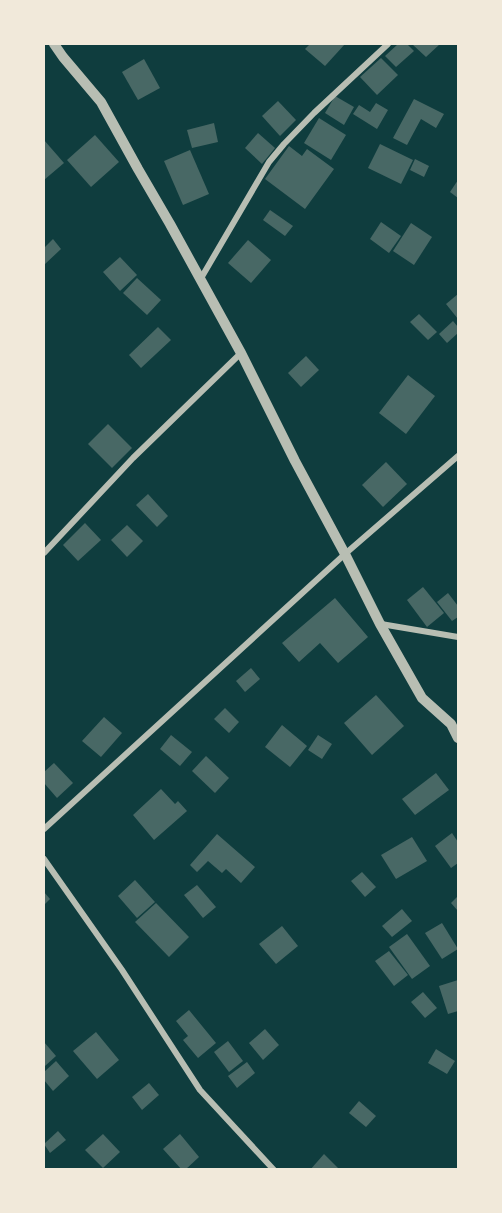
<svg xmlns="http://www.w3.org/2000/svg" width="502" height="1213" font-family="Montserrat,sans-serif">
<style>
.building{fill:#486865}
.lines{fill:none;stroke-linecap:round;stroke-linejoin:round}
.minor{stroke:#b8beb3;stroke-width:6}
.tertiary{stroke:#b8beb3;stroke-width:10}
</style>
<rect width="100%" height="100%" fill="#0f3d3e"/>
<g class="building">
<path d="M310 44H345L325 66 305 49Z"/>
<path d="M398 44H407L414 51 396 67 385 56Z"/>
<path d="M412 44H440L426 57Z"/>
<path d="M381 58 398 75 377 95 360 77Z"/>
<path d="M144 59 160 88 138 100 122 72Z"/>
<path d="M335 96 354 107 344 125 325 113Z"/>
<path d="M414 99 444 114 436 128 421 119 407 145 393 138Z"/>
<path d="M278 101 296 120 280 136 262 116Z"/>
<path d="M376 103 388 110 377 129 353 114 359 105 370 112Z"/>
<path d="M319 118 346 135 331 160 304 143Z"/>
<path d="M214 123 218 142 192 148 187 130Z"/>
<path d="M258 133 275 148 262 164 245 148Z"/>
<path d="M95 135 119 162 91 187 67 160Z"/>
<path d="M44 140 64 163 44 180Z"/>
<path d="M380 144 413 160 401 184 368 168Z"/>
<path d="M289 146 302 156 307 149 334 169 305 209 265 179Z"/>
<path d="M190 150 209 194 183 205 164 161Z"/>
<path d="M415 159 429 166 424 177 410 170Z"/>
<path d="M458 180V198L450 192Z"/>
<path d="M270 210 293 226 285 236 263 220Z"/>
<path d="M381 222 401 236 389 253 370 239Z"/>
<path d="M411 223 432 237 414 265 393 251Z"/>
<path d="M53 239 61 249 44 265V248Z"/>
<path d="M248 240 271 260 251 283 228 263Z"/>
<path d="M120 257 137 275 120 291 103 272Z"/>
<path d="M137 278 161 300 147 315 123 293Z"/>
<path d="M458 294V319L446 304Z"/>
<path d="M419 314 437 332 428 340 410 322Z"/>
<path d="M453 321 458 327V333L447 343 439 334Z"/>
<path d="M158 327 171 340 141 368 129 355Z"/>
<path d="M306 356 319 370 301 387 288 373Z"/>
<path d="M408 375 435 396 406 434 379 413Z"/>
<path d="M108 424 132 448 112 468 88 444Z"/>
<path d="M386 462 407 484 383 507 362 485Z"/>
<path d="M148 494 168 516 157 527 136 505Z"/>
<path d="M85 523 101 540 78 561 63 545Z"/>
<path d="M127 525 143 541 127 557 111 540Z"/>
<path d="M423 587 444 613 427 627 407 600Z"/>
<path d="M448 593 458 606V617L452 621 437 602Z"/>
<path d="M335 598 368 637 338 663 320 643 299 662 282 643Z"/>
<path d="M251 668 260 679 245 692 236 681Z"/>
<path d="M376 695 404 726 372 755 344 723Z"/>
<path d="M225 708 239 722 229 733 214 719Z"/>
<path d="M104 717 122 733 101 757 82 741Z"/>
<path d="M282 725 307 746 290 767 265 747Z"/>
<path d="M171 735 192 752 180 766 160 749Z"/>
<path d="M318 735 332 744 322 759 308 750Z"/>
<path d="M206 756 229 778 215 793 192 771Z"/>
<path d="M54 763 73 783 57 798 44 783V772Z"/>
<path d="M436 773 449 790 415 815 402 799Z"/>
<path d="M161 789 175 804 178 801 187 811 154 840 133 815Z"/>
<path d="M452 833 458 842V863L451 868 435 846Z"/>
<path d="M217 834 255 867 241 883 226 869 222 873 208 861 197 872 190 865Z"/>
<path d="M412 837 427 861 396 879 381 855Z"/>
<path d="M362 872 376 887 365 897 351 881Z"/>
<path d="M135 880 155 902 137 918 118 896Z"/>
<path d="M197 885 216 907 203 918 184 895Z"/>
<path d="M44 892 50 899 44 905Z"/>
<path d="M458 896V911L451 903Z"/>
<path d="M156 903 189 937 169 957 135 922Z"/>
<path d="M402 909 412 921 392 937 382 926Z"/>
<path d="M442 923 458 949 442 959 425 933Z"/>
<path d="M282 926 298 946 276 964 259 944Z"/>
<path d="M407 934 430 966 412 979 389 947Z"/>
<path d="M389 951 408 975 394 986 375 961Z"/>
<path d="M458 980V1011L448 1014 439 986Z"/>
<path d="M423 992 437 1008 425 1018 411 1002Z"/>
<path d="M189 1010 216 1043 198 1058 183 1040 188 1036 176 1021Z"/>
<path d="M265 1029 279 1045 263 1060 249 1043Z"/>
<path d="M96 1032 119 1060 97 1079 73 1051Z"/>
<path d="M228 1041 243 1061 229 1072 214 1052Z"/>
<path d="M44 1042 56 1056 45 1066 44 1064Z"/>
<path d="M436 1049 455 1061 447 1074 428 1063Z"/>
<path d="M56 1061 69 1076 53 1091 44 1080V1072Z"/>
<path d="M247 1062 255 1073 237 1088 228 1076Z"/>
<path d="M149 1083 159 1095 142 1110 132 1097Z"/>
<path d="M359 1101 376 1116 366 1127 349 1113Z"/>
<path d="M58 1131 66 1140 50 1153 44 1144Z"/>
<path d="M103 1134 120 1152 103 1168 85 1150Z"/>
<path d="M180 1134 199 1157 185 1170H182L163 1149Z"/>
<path d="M324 1154 340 1170H310Z"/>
</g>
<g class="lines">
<g class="minor">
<path d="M200 280 269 162 284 144 314 113 388 44"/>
<path d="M44 553 133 458 241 353"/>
<path d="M381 624 458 637"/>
<path d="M44 829 345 554 458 456"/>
<path d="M44 859 122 970 200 1090 274 1170"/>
</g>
<path class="tertiary" d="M54 44 63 57 101 102 138 169 170 224 241 353 295 461 345 554 380 624 422 698 451 724 458 738"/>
</g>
<rect width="502" height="1213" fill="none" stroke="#f1e9da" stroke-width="90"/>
</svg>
